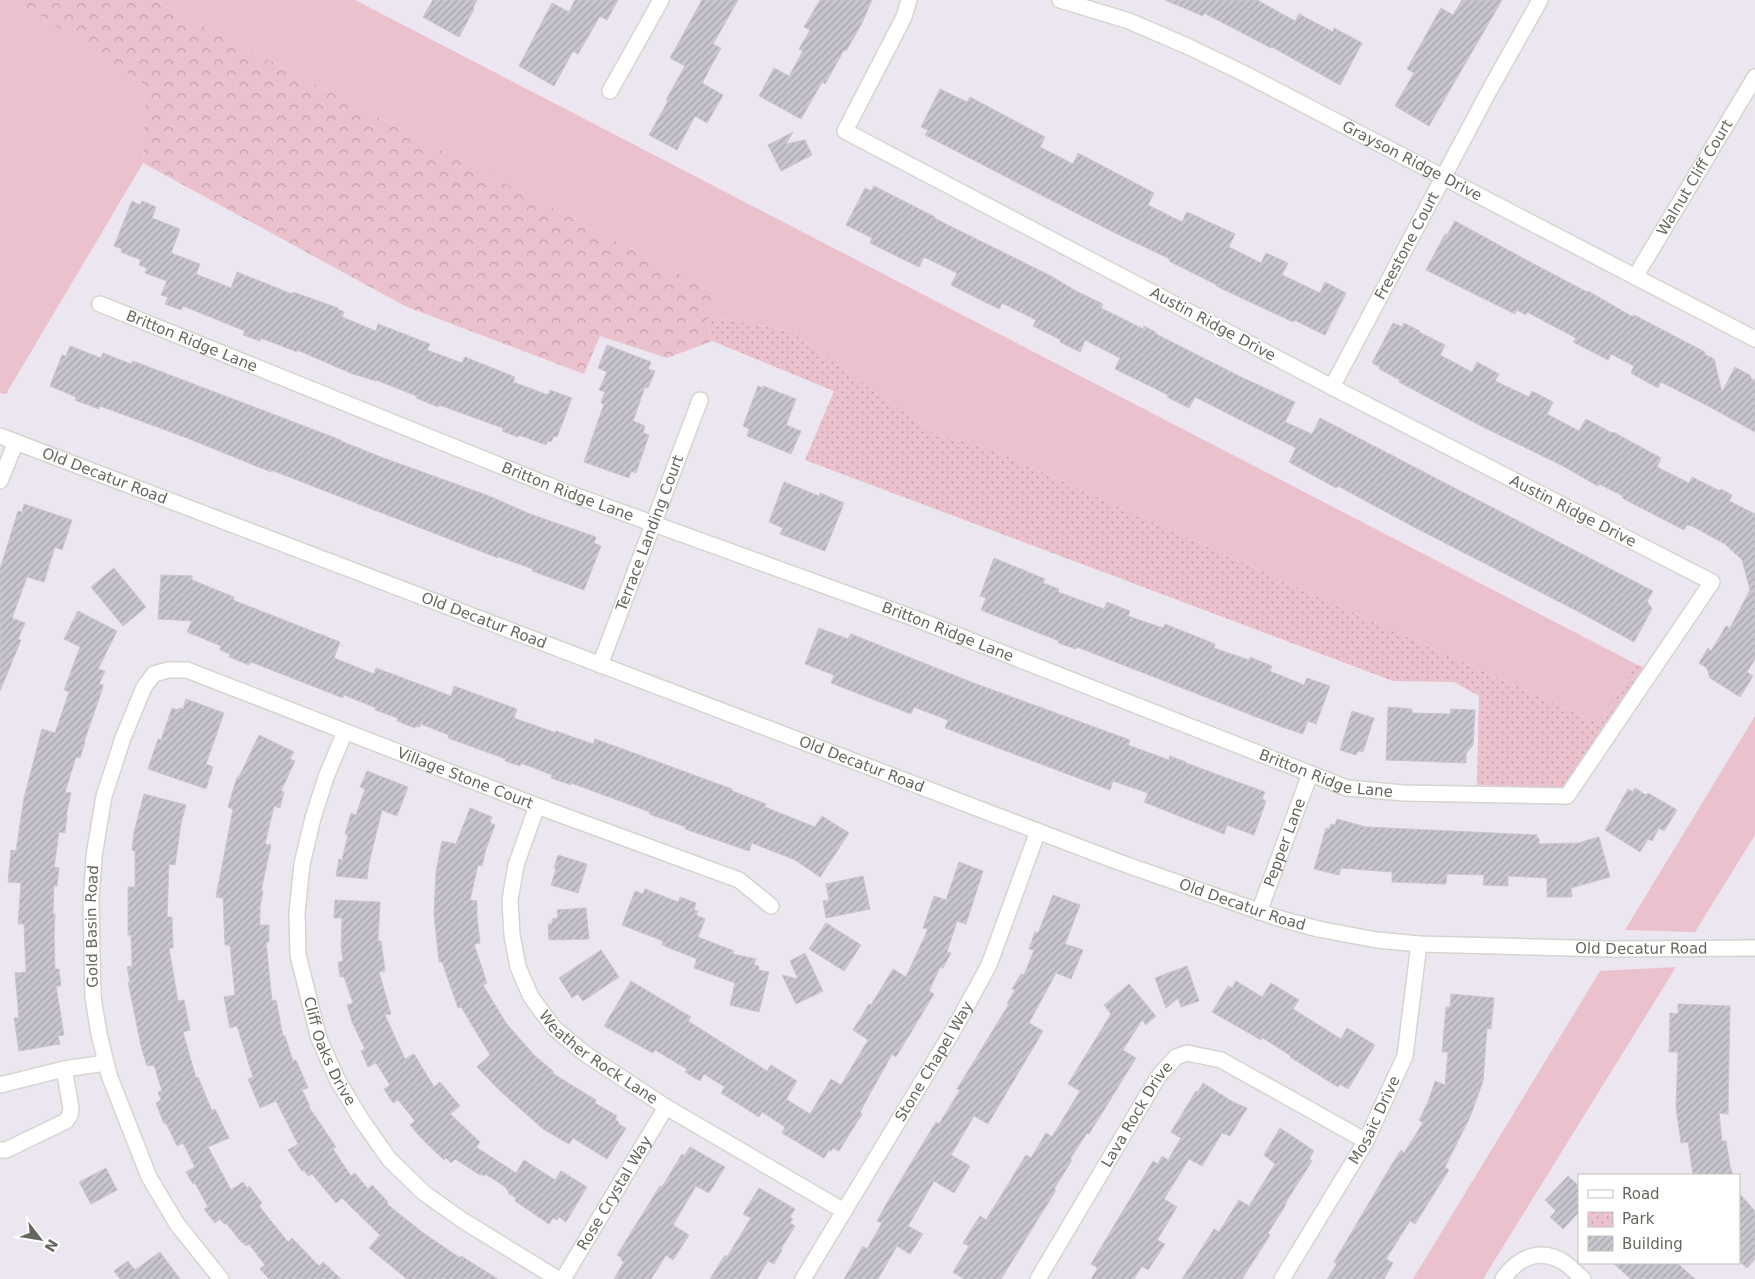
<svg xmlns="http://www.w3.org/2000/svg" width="1755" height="1279" font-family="'DejaVu Sans',sans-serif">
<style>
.green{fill:#ebc1cd}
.forest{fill:url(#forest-crowns)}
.park{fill:url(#park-dots)}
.building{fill:url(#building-hatch);stroke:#cbc4d7}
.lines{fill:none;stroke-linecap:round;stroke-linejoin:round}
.minor-casing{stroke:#d3d6cf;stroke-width:18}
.minor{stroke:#fff;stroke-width:15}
.labels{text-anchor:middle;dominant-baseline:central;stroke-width:4;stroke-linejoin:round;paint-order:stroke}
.street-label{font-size:15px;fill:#65685e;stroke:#fff}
</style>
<defs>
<pattern id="forest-crowns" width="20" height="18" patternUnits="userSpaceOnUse" patternTransform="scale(1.25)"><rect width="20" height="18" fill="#ebc1cd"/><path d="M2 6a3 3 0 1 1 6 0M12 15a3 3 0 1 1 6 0" fill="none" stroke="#c2a1aa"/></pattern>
<pattern id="park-dots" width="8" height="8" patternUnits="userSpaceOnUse" patternTransform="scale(1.25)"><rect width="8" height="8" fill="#ebc1cd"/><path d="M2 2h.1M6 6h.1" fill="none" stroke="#c2a1aa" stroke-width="1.8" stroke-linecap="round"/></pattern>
<pattern id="building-hatch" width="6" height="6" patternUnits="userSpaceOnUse" patternTransform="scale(1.25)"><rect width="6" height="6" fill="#c8c5ce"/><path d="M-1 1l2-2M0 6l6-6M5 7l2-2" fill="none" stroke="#a6a4aa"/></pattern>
</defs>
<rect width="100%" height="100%" fill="#ece6f1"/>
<g class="green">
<path d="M0 0H7L31 10 146 86 143 163 6 394 0 393Z"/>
<path d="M153 0H355L1636 664 1600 724 1011 458 979 445 936 435 790 331 706 316 718 294Z"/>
<path d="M1755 716V835L1695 932 1625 930Z"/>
<path d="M1676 967 1483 1279H1413L1600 971Z"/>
</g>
<path class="forest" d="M7 0H153L718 294 706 316 712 341 667 358 600 336 584 374 405 306 143 163 146 86 31 10Z"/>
<path class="park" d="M706 316 790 331 936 435 979 445 1011 458 1600 724 1636 664 1644 667 1570 786 1562 789 1477 785 1479 696 1454 682 1393 681 805 460 834 391 712 341Z"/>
<g class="building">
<path d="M433 0H477L473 8 474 9 459 37 423 17Z"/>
<path d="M575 0H618L607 20 600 16 578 54 573 51 554 86 519 66 552 3 569 12Z"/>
<path d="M702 0H738L713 44 721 48 702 83 723 95 707 123 695 116 677 150 649 135 668 101 666 100 685 66 670 58Z"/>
<path d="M820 0H872L862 23 846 51 844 50 825 84 822 82 801 119 759 96 774 68 789 76 803 51 799 49 810 30 804 27Z"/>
<path d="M1165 0H1257L1295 21 1299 14 1333 32 1334 28 1362 43 1340 85 1272 47 1271 48 1204 13 1203 16Z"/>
<path d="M1462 0H1502L1429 126 1395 106 1414 73 1407 69 1441 8 1453 15Z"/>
<path d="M940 89 967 102 970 97 1045 137 1040 147 1073 164 1078 153 1154 193 1148 205 1182 222 1187 212 1235 234 1229 247 1261 263 1266 253 1288 263 1282 275 1320 293 1325 282 1346 293 1325 335 1294 320 1293 322 1216 286 1217 285 1169 261 1170 259 1115 233 925 135 928 130 921 127Z"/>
<path d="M793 132 786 144 805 140 812 155 781 171 768 145Z"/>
<path d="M874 186 935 217 934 218 1051 276 1076 291 1103 304 1101 308 1143 329 1144 326 1157 333 1156 334 1239 376 1295 402 1285 422 1312 434 1320 418 1653 591 1647 601 1652 609 1634 642 1581 613 1412 526 1338 486 1336 488 1289 462 1296 448 1195 397 1189 408 1167 397 1168 395 1115 369 1120 358 1085 340 1080 352 1060 342 1061 340 1033 326 1036 320 1002 303 999 309 951 285 957 273 924 257 919 267 870 243 872 238 846 225 865 188 871 191Z"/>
<path d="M132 201 140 205 142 201 156 207 152 218 180 229 171 253 200 264 196 274 231 288 237 272 292 294 293 292 338 308 337 309 344 312 342 317 376 331 378 324 430 344 427 350 462 363 465 357 515 377 513 382 548 395 550 390 572 398 557 437 554 436 551 442 548 441 546 445 519 435 518 437 502 431 503 428 439 405 438 407 416 398 417 396 376 380V381L353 374 297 350V352L261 338 260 341 243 335 245 331 183 306 181 310 165 304 168 297 161 295 167 281 145 273 147 268 139 265 141 260 121 252 122 249 114 246Z"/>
<path d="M1455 221 1530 262 1587 292 1588 291 1633 317 1634 315 1705 352 1704 354 1714 359 1722 392 1735 367 1751 376 1750 378 1755 380V432L1710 407 1661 382 1658 388 1631 373 1634 366 1611 354 1608 360 1573 342 1576 338 1527 312 1526 315 1517 310 1515 314 1426 270 1445 234 1447 235Z"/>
<path d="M1393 323 1402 327 1404 323 1420 331 1419 332 1445 345 1440 355 1472 372 1477 362 1499 374 1495 381 1529 397 1532 391 1553 402 1547 414 1579 431 1586 419 1612 433 1613 432 1661 458 1657 467 1689 483 1692 477 1720 491 1721 489 1732 495 1729 501 1755 514V659L1747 672 1753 676 1740 697 1710 678 1707 668 1699 663 1708 648 1711 651 1726 626 1730 628 1750 590 1742 560 1725 544 1692 526 1687 525 1684 530 1622 498 1623 496 1599 484 1598 486 1561 465 1479 425 1399 382 1400 380 1379 369 1380 367 1372 363Z"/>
<path d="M607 345 651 362 648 369 655 371 648 388 645 387 633 421 645 426 643 433 649 435 636 473 631 471 629 478 584 462 604 404 601 403 605 392 599 390 607 372 598 368Z"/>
<path d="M70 346 101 358 103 353 131 364 133 361 341 440V441L381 457 489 496 530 514 596 537 594 543 601 546 584 590 532 571 533 569 499 557 498 558 271 470V472L187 438 100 406 99 409 75 400 76 397 50 386 62 355 66 356Z"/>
<path d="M758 386 763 388V386L796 399 786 425 801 431 791 454 747 436 749 429 743 426Z"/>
<path d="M784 482 819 496 820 493 844 503 825 551 780 534 783 528 769 522Z"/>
<path d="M24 504 72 520 62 550 55 547 44 582 27 577 12 618 25 623 18 639 21 640 0 691V569L18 511 22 512Z"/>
<path d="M994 558 1045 579 1043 583 1059 589 1058 592 1104 609 1107 602 1130 611 1128 616 1163 628 1165 624 1215 644 1214 648 1249 660 1250 657 1272 666 1270 671 1304 685 1307 678 1330 686 1316 724 1308 721 1303 734 1282 727 1077 647 1076 649 1058 643 1059 641 981 610 986 598 980 596Z"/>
<path d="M114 568 146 607 123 626 91 587Z"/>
<path d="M161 575 192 576V580L234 597 233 600 340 642 334 658 374 674 376 668 451 696 454 686 517 709 514 718 556 733V731L593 744 595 739 631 752 732 789V791L766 804 765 807 815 827 822 816 849 833 820 877 795 860 752 843 749 851 685 829 686 827 649 814 650 812 571 783V785L551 778 552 775 521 763 520 766 505 761 506 759 448 738 449 735 421 724 420 727 415 726V728L397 721 398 718 375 710 376 708 344 695 343 698 251 662 249 665 229 657 230 654 220 650 221 646 187 632 192 621 158 619Z"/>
<path d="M78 611 117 631 98 669 105 671 99 684 103 685 102 690 84 742H85L80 758 76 757 65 792 71 793 66 816H67L65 833 59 832 54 867 59 868 57 886H54L53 914H55L54 935 55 969H59L61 986H56L64 1035 58 1036 60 1044 19 1051 14 1018H19L15 973 26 972 24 924H18L21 883 8 882 11 850 16 851 24 798 42 729 55 733 69 692 64 690 80 647 64 639Z"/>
<path d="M819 628 848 639 851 634 971 682 1130 740 1128 745 1169 760 1170 756 1186 762V763L1265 792 1262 799 1266 801 1254 835 1227 825 1224 834 1144 802 1148 793 1113 781 1110 790 945 728 948 720 914 707 911 714 831 683 834 675 805 664Z"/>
<path d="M186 699 224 713 206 764 213 767 206 789 148 769 158 739 161 740 172 708 178 710 179 708 183 709Z"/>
<path d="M1388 707 1412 709V713L1450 714 1451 709 1475 710 1473 745 1466 754V763L1386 760Z"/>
<path d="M1352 711 1374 718 1363 752 1358 751 1356 755 1340 750Z"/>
<path d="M259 735 294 752 290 759 295 761 281 791 284 792 280 808 274 806 265 844 271 845 261 891H263L260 907V925H269V942H266L272 1001 276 1000 283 1036H285L293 1061 296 1060 308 1088 302 1090 310 1106 309 1107 336 1147 333 1149 351 1176 355 1173 368 1189 372 1185 388 1202 387 1204 422 1232 460 1258 461 1256 498 1279H407L369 1248 380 1235 342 1198 336 1203 312 1174 308 1176 304 1170 302 1171 288 1150 298 1144 276 1101 260 1108 248 1079 253 1077 237 1026 230 1028 224 997 235 995 230 945H225L223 898 216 897 233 809 228 807 237 777H239Z"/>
<path d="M367 771 408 787 397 816 382 810 369 863 367 879 336 876 339 859 342 860 348 835 345 834 351 813 356 815 365 789 360 787Z"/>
<path d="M1635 788 1646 795 1648 793 1677 810 1664 831 1659 828 1652 841 1648 839 1640 852 1605 830 1628 789 1633 792Z"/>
<path d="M144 794 186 805 181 823 175 865 169 864 167 917H172L173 948H169L178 1001 184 1000 190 1030 183 1032 196 1078 198 1077 212 1111 215 1109 229 1138 208 1147 231 1190 243 1182 247 1188 249 1186 262 1203 259 1206 288 1242 292 1238 319 1266 323 1262 341 1279H269L260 1269 265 1265 249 1244 246 1246 243 1242 242 1243 226 1223 224 1224 220 1219 215 1223 204 1209 208 1207 195 1183 193 1184 186 1172 195 1167 183 1143 177 1146 166 1123 164 1124 156 1103 161 1100 158 1092 162 1091 154 1065 147 1066 141 1046 128 982H130L127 967 132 966 131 935H128V887H135V851L132 850 134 832Z"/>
<path d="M470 808 492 817 490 823 495 825 486 849 482 866 478 865 470 900 477 901V916L480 943 474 944 487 983 483 985 506 1023 534 1055 554 1072 552 1073 596 1100 595 1103 617 1116 615 1119 619 1122 618 1124 626 1128 607 1159 573 1138 569 1144 543 1129 499 1090 477 1067 490 1055 461 1007 458 1008 442 962H439L434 914 436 872 442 841 456 844Z"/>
<path d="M1337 819 1366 827 1537 835V838H1539V844L1578 843 1599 837 1610 877 1571 888 1572 897H1547V878L1508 876V886L1483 885 1484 875 1447 874 1446 884 1392 882V872L1341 868 1339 875 1314 869 1326 828 1329 829 1331 824 1335 825Z"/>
<path d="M558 855 587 864 578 893 551 885 556 869 554 868Z"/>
<path d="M959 862 983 871 966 924 957 921 947 952 951 953 943 968 940 967 929 991 934 994 896 1057 892 1054 860 1112 862 1114 839 1151 833 1148 831 1151 829 1150 824 1158 782 1133 785 1127 762 1112 759 1117 721 1093 725 1087 704 1074 700 1081 685 1072 687 1069 655 1050 653 1053 604 1026 631 981 691 1017 688 1021 767 1071 771 1065 797 1081 786 1099 810 1114 831 1079 841 1085 868 1040 853 1030 869 1004 871 1005 893 969 906 977 928 929 923 928 934 896 946 900Z"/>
<path d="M863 876 870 909 826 918 823 901 829 900 826 884Z"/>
<path d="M645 889 678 902 680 897 696 903 694 910 698 911 696 915 705 919 698 937 734 951 733 954 756 959 754 965 759 966 758 970 769 972 759 1012 730 1005 735 983 694 968 697 959 662 945 663 941 622 925 635 891 643 894Z"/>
<path d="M1053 895 1080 905 1065 944 1083 950 1071 979 1056 973 1029 1023 1043 1031 988 1124 974 1116 951 1155 970 1166 954 1193 934 1181 908 1226 923 1234 910 1254 897 1246 878 1279H844L863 1246 867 1249 882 1223 877 1221 888 1201 936 1122 939 1124 960 1090 957 1089 1009 1004H1007L1015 990 1012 989 1021 974 1024 975 1034 950 1029 949 1035 932 1038 933Z"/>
<path d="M335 900 380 902 378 941H381L385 971 379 972 391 1014 385 1015 405 1059 414 1054 434 1087 440 1082 460 1106 450 1114 480 1142 476 1147 516 1173 524 1160 555 1180 561 1171 587 1187 566 1222 559 1217 557 1220 553 1218 549 1224 515 1201 516 1198 508 1193 509 1192 506 1189 507 1188 485 1174 484 1176 481 1174 480 1175 455 1159 451 1163 446 1158 444 1160 421 1138 410 1125 415 1121 398 1100 393 1103 384 1089 390 1085 376 1063 368 1067 361 1051 365 1049 352 1022 347 1005 353 1003 344 977H340L338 962 343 961 341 946 342 918H334Z"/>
<path d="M586 908 589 939 549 940 548 924H552V919L558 918 557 910Z"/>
<path d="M826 923 861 945 844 971 809 949Z"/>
<path d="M601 950 619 977 583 1001 578 994 572 998 559 978Z"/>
<path d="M805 953 823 991 796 1004 782 975 798 979 790 961Z"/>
<path d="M1187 966 1199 1001 1181 1007 1178 998 1166 1008 1155 978Z"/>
<path d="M1236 981 1262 997 1271 983 1299 1000 1293 1009 1341 1039 1347 1028 1375 1045 1348 1089 1340 1084 1338 1087 1290 1057 1291 1056 1263 1038 1261 1040 1212 1012 1228 986 1232 988Z"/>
<path d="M1129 984 1156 1016 1146 1025 1142 1020 1123 1050 1136 1058 1089 1134 1087 1133 1070 1159 1072 1160 1054 1189 1056 1190 1001 1279H964L953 1272 969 1246 963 1243 980 1216 986 1220 1026 1155 1031 1158 1046 1133 1052 1137 1080 1091 1068 1084 1111 1014 1104 1005Z"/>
<path d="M1451 994 1494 998 1491 1029 1487 1028 1483 1081 1470 1117 1445 1167 1449 1170 1415 1224 1410 1221 1386 1259 1393 1263 1384 1279H1327L1337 1264 1334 1262 1392 1164 1401 1150 1404 1153 1423 1123 1419 1120 1428 1102 1435 1081 1445 1085 1448 1052H1442L1446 1007H1450Z"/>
<path d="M1678 1004 1730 1006 1728 1114 1719 1113 1722 1141H1726L1730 1166 1733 1175H1693L1688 1142 1681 1143 1676 1107 1678 1052H1669L1670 1013 1678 1014Z"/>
<path d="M1203 1083 1233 1102 1247 1108 1230 1136 1222 1133 1202 1166 1189 1159 1164 1199 1177 1207 1157 1240 1165 1244 1148 1270 1142 1266 1134 1279H1091L1098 1268 1091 1264 1153 1161 1158 1164 1162 1156 1168 1160 1181 1138 1171 1132 1196 1091 1198 1092Z"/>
<path d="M1280 1128 1314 1151 1309 1159 1312 1161 1286 1202 1285 1206 1268 1233 1270 1235 1242 1279H1182L1214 1229 1219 1232 1239 1200 1249 1206 1275 1164 1264 1155Z"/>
<path d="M690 1147 725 1167 709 1193 696 1186 673 1225 689 1235 673 1260 666 1255 651 1279H614L624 1262 621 1260 622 1258 617 1255 660 1186 662 1187 682 1154 684 1156Z"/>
<path d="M106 1168 117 1190 91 1204 79 1182Z"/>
<path d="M1568 1176 1579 1186V1212L1563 1229 1550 1217 1556 1211 1545 1200Z"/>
<path d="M759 1188 795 1209 790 1217 793 1219 790 1223 795 1226 781 1249 782 1250 774 1264 768 1261 757 1279H710L725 1255 727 1257 751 1218 743 1214Z"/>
<path d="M1739 1193 1755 1211V1259L1747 1268 1739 1261Z"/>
<path d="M160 1252 180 1279H120L114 1271 128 1261 135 1270Z"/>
<path d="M1613 1263H1677L1695 1279H1631Z"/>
</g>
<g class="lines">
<defs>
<g id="minor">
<path id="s1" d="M1060 0 1129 21 1187 46 1243 73 1755 339"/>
<path d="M610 91 661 0"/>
<path id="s2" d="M1635 277 1755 77"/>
<path id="s3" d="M100 304 563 491 911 617 1347 788 1404 793 1567 796 1712 582 1332 387 845 131 904 17 909 0"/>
<path id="s4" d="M1332 387 1489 91 1540 0"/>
<path id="s5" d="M0 436 1116 861 1278 918 1318 929 1377 940 1419 944 1610 949 1755 948"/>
<path d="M0 481 16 442"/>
<path id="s6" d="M600 665 700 400"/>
<path id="s7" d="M345 732 326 777 313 818 302 864 297 913 298 955 319 1039 338 1081 361 1119 389 1159 424 1193 462 1220 558 1279"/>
<path id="s8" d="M537 806 516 865 510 900 512 935 518 967 531 997 554 1028 584 1053 666 1107 844 1211"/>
<path id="s9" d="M1259 912 1310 774"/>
<path d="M0 1085 64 1069 106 1063"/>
<path d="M0 1150H6L66 1121 70 1115 71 1108 64 1069"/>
<path id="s10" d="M221 1279 177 1224 149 1177 109 1075 99 1034 93 997 91 901 94 856 104 796 123 738 144 687 154 674 168 670H187L537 806 739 880 771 906"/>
<path id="s11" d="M563 1279 666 1107"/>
<path id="s12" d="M803 1279 954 1029 989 965 1038 831"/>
<path id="s13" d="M1038 1279 1158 1077 1176 1057 1187 1053 1221 1060 1366 1141"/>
<path id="s14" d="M1282 1279 1366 1141 1405 1056 1419 944"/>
<path d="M1503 1279C1518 1257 1541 1247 1565 1263 1571 1267 1577 1274 1583 1279"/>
</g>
</defs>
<use href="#minor" class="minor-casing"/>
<use href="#minor" class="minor"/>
</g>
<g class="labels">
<g class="street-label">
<text stroke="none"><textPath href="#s1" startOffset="388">Grayson Ridge Drive</textPath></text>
<text stroke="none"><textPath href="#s2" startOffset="116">Walnut Cliff Court</textPath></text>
<text stroke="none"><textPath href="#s4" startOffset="160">Freestone Court</textPath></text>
<text transform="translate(1213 324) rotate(28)">Austin Ridge Drive</text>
<text stroke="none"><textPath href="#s3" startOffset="99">Britton Ridge Lane</textPath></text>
<text stroke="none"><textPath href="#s5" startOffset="112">Old Decatur Road</textPath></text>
<text stroke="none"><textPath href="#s3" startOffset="504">Britton Ridge Lane</textPath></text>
<text transform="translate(1573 511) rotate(27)">Austin Ridge Drive</text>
<text stroke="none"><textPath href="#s6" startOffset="141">Terrace Landing Court</textPath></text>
<text stroke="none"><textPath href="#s5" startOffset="518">Old Decatur Road</textPath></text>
<text stroke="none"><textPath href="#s3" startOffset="909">Britton Ridge Lane</textPath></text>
<text stroke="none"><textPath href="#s5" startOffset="922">Old Decatur Road</textPath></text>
<text stroke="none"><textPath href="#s3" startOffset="1314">Britton Ridge Lane</textPath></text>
<text stroke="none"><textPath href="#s10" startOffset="981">Village Stone Court</textPath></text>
<text stroke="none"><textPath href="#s9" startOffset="74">Pepper Lane</textPath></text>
<text stroke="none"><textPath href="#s5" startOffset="1328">Old Decatur Road</textPath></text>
<text stroke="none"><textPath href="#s10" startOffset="385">Gold Basin Road</textPath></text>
<text stroke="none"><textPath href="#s5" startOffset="1732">Old Decatur Road</textPath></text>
<text stroke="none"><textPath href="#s7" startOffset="332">Cliff Oaks Drive</textPath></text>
<text stroke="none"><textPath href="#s8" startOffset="290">Weather Rock Lane</textPath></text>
<text stroke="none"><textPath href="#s12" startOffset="254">Stone Chapel Way</textPath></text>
<text stroke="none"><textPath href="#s13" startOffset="192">Lava Rock Drive</textPath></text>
<text stroke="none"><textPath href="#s14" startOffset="184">Mosaic Drive</textPath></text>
<text stroke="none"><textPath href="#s11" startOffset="100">Rose Crystal Way</textPath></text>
</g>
</g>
<rect x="1578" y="1174" width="162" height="90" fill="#ffffff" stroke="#c1c3bf"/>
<rect x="1588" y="1190" width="25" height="8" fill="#ffffff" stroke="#c1c3bf"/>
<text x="1622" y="1199" font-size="15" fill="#65685e">Road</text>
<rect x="1588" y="1212" width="25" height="15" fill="url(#park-dots)" stroke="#c1c3bf"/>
<text x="1622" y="1224" font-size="15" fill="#65685e">Park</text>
<rect x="1588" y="1236" width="25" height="15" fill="url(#building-hatch)" stroke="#c1c3bf"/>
<text x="1622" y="1249" font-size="15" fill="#65685e">Building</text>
<g transform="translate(40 1239) rotate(121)" stroke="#ffffff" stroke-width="4" paint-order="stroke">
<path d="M0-4L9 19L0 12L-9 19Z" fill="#65685e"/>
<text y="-8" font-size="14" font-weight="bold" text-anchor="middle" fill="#65685e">N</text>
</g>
</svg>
